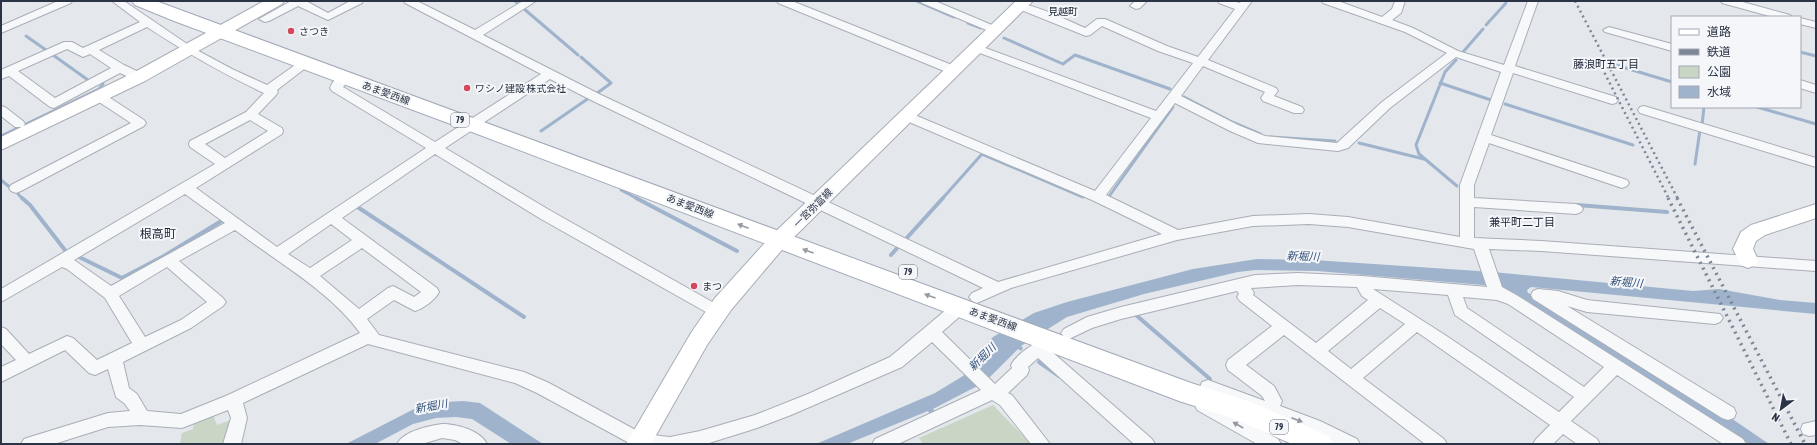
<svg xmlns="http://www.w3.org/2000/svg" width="1817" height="445" font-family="'Asap Condensed','Noto Sans JP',sans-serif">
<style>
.green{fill:#c9d6c5}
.water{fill:#9fb4cc}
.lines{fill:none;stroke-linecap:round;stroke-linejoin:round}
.stream-far1{stroke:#9fb4cc;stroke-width:3}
.stream{stroke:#9fb4cc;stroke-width:4}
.street-casing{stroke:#a9aeb7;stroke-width:2}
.secondary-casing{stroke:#a9aeb7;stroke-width:2}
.primary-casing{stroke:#a3abb8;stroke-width:2}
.street{fill:#f7f8fa;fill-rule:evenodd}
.secondary{fill:#fff;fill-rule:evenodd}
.primary{fill:#fff;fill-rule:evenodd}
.rail-far1{stroke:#7d8696;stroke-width:2.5;stroke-dasharray:2 3.5;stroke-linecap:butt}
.rail{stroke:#7d8696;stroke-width:3.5;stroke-dasharray:2 4.5;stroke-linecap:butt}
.oneway{fill:#959aa2}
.oneway2{fill:#9196a0}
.poi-dot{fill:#d1495b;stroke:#f4f6f9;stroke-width:1.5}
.labels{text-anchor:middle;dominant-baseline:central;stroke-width:4;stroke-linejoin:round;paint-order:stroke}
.shield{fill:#f4f6f9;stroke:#676e7b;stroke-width:1}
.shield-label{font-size:9px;font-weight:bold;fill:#2b3445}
.far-quarter-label{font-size:10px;fill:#1d2536;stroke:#f4f6f9}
.poi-label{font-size:10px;fill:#2b3445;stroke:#f4f6f9;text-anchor:start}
.street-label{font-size:10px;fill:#2b3445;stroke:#f4f6f9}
.neighbourhood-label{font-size:11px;fill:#1d2536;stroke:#f4f6f9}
.water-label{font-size:11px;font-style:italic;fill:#34527a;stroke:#f4f6f9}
.quarter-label{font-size:12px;fill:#1d2536;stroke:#f4f6f9}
</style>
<rect width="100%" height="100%" fill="#e4e7ec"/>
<g class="green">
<path d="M993 405 1031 444H923L919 438Z"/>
<path d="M213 415 217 425 236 418 230 444H180L182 433 193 429 194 421Z"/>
</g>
<g class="water">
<path d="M1257 259 1314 260 1493 272 1693 291 1719 289 1780 300 1816 303V314L1531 287 1527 290 1528 293 1541 298 1728 416 1769 444H1749L1521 299 1499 288 1483 285 1317 271 1256 270 1238 272 1144 294 1067 317 1021 346 1023 348 1021 351 1018 349 985 382 933 409 935 411 930 414 928 411 847 444H816L935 393 963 376 968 372 974 357 978 358 988 342 993 337 1034 313 1067 302 1193 269Z"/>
<path d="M463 401 480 403 543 444H511L472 419 456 417 436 418 413 424 375 444H346L414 409 446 402Z"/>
</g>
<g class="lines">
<g class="stream-far1">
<path d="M515 1 518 4"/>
<path d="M917 1 954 17"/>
<path d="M523 8 578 55"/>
<path d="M968 23 981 28"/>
<path d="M1486 25 1506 3"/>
<path d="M26 36 46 50"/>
<path d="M1004 38 1063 64 1075 55 1170 89"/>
<path d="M1463 52 1483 29"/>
<path d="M1800 52 1816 56"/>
<path d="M53 55 88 80"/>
<path d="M581 57 611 83 596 94"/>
<path d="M1456 60 1445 72 1416 145 1419 154 1457 186"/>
<path d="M1609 63 1672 82"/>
<path d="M1440 83 1491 100"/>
<path d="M1184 97 1232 122 1260 134"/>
<path d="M1505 104 1633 145"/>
<path d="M1757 107 1816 124"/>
<path d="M1702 125 1704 107"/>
<path d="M541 131 589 98"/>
<path d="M1 136 99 89 103 84"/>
<path d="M1270 137 1335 141"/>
<path d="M1359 143 1424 159"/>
<path d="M1695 164 1700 130"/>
<path d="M1 180 12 189"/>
<path d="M621 190 638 199"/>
<path d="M18 194 23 199"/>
<path d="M1110 195 1173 107"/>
<path d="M942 199 982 154 1083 197"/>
</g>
<g class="stream">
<path d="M22 198 30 205 68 254"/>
<path d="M636 198 737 251"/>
<path d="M1577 205 1667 212"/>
<path d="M356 206 524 317"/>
<path d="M904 241 943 198"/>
<path d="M891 255 898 247"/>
<path d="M77 256 122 278 164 256 223 220"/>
<path d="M1136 315 1210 379"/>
<path d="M1039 362 1059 376"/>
</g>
<defs>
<g id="street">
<path d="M58 1H72L71 3 1 33V26Z"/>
<path d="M112 1H124L193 48 232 69 267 85 302 60H310L312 63 277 90 278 92 276 95 258 114 282 128 283 131 282 134 196 188 277 247 426 148 332 91 330 88C333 80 340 73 349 75L351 78 343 87 435 142 541 74 405 3 404 1H417L475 30 523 1H536L483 35 601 95 998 282 1162 234 1092 200 902 119 900 116 902 113H910L1095 191 1151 118 972 50 970 48 972 46H980L1156 111 1193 63 1158 51 1102 26 1090 35 1086 36 1016 8 1014 6 1016 4C1028 1 1072 22 1085 28L1097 19H1105L1167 46 1198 57 1235 9 1219 3 1218 1H1233L1240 3 1241 1H1252L1208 60 1276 88 1278 91 1274 96 1302 107 1304 110 1302 113H1294L1263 101 1261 98 1265 92 1203 66 1181 96 1238 125 1265 136 1337 143 1382 102 1447 53 1405 32 1323 3 1322 1H1338L1382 17 1392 9 1395 1H1405L1401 13 1392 20 1413 28 1458 51 1504 65 1528 1H1538L1515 66 1616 97 1618 100 1616 103 1612 104 1513 73 1491 135 1627 180 1629 183 1627 186 1622 188 1489 143 1474 185V198L1576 204 1581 206 1583 209 1581 212 1576 214 1474 207V238L1541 241 1816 261V271L1541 251 1489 249 1502 287 1518 296 1743 439 1746 444H1723L1617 375 1571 421 1597 439 1600 444H1577L1563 434 1553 444H1533L1536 439 1550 425 1417 332 1363 378 1444 439 1447 444H1425L1284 335 1246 365 1274 386 1282 401 1280 406 1320 421 1357 439 1360 444H1334L1308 431 1202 392 1200 387 1202 382 1208 380 1265 401 1262 396 1228 370 1226 365 1228 360 1272 326 1240 301 1237 297 1239 294 1237 291 1121 319 1092 328 1069 339 1064 337 1061 333 1064 329 1087 317 1121 307 1255 275 1298 273 1362 276 1487 287 1474 249 1348 227 1309 224 1253 226 1177 240 1011 288 977 303 972 301 969 297 972 293 983 288 593 101 550 79 445 148 551 211 723 308 726 312 723 316 718 318 713 316 541 219 435 154 342 218 437 288 439 292C435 300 424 308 415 311L394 300 367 319 379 335 524 372 549 383 643 434 670 437 700 431 755 415 808 394 890 357 947 309 961 301 966 303 969 307 966 311 942 332 995 384 1012 368 1011 365C1017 353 1046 333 1059 338L1061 342 1059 346 1051 351 1152 439 1155 444H1134L1038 358 1028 367 1029 370 1027 375 1008 393 1012 395 1050 444H1031L1000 405 992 400 898 444H872L875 439 981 390 932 342 902 367 791 415 757 428 706 444H631L537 393 515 383 368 344 243 403 247 418 241 444H223L231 418 228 410 182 428 140 425 108 427 54 444H21L24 439 30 437 108 413 130 411 125 404 116 397 108 369 95 375 89 373 65 350 1 382V367L16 360 1 344V327L6 329 29 354 67 336 73 338 97 360 132 343 105 298 67 269 62 267 1 302V289L215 164 190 147 189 144 190 141 246 112 264 93C223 74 185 52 147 27L99 50 124 65 143 74 145 77 143 80H135L120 73 54 108 50 107 9 76 1 79V70L64 42H72L83 48 140 22ZM67 49 83 57 90 54 111 68 55 98 18 71ZM1456 57 1501 72 1460 185V237L1348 217 1309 214 1253 216 1178 230 1106 195 1175 103 1230 131 1258 143 1338 151 1348 148 1390 108ZM250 120 268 131 225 158 205 144ZM185 194 225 223 111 286 74 260ZM331 224 352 240 310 268 288 254ZM235 230C276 261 331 292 360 333L228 395 181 414 147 411 137 394 129 388 123 362 191 328 223 306 226 302 223 298 179 261ZM362 248 421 292 414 297 393 286 388 288 359 309 320 276ZM167 267 207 302 181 320 145 337 119 296ZM1298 285 1357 287 1362 296 1368 300 1316 343 1253 295 1254 293 1251 288ZM1373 289 1448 295 1455 315 1574 397 1559 412 1445 335ZM1463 297 1497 300 1508 304 1604 367 1584 387 1467 308ZM1380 308 1405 324 1351 369 1328 351Z"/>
<path d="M291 1H306L328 13 350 1H363L362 3 328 20 298 6 269 21 265 22 259 19Z"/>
<path d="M777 1H792L957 67 959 70 957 73H949L778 3Z"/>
<path d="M921 1H935L999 28 1001 30 995 33 991 32 922 3Z"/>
<path d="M1135 1H1147L1140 8 1136 9 1130 6Z"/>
<path d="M1721 1H1739L1790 15 1792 17H1773L1722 3Z"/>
<path d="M1800 18 1816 22V28L1800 24Z"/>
<path d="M1609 27 1672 44V51L1605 32 1603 30Z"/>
<path d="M1800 80 1816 85V93L1800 88Z"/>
<path d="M100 93 104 94 144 120 146 123 144 126 21 191 16 193 11 191 9 188 11 185 131 123 96 100 94 97 96 94Z"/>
<path d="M1 106 5 107 23 121 25 124 23 127H15L1 116Z"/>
<path d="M1644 106 1816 158V167L1640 113 1638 110 1640 107Z"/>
<path d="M1538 289 1558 291 1587 300 1720 314 1723 318 1720 322 1715 324 1587 312 1567 306 1734 408 1736 413 1734 418 1728 420 1722 418 1533 299 1531 295 1533 291Z"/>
<path d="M1203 398 1278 439 1281 444H1257L1197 410 1195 405 1197 400Z"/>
<path d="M1816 421V435L1809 436 1803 434 1801 429 1803 424Z"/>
<path d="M442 424C456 424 480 430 487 444H463L455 440 442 438 422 444H397C404 431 428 426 442 424Z"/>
</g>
<g id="secondary">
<path d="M264 1H284L282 4 145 81 1 150V137L133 73Z"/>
<path d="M1016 1H1033L786 245 731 310 707 345 651 444H626L691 333 715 298 772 235Z"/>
<path d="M1816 204V218L1765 235 1756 241 1753 249 1758 260 1755 265 1748 268 1741 265 1733 249 1741 232 1751 225Z"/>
</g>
<path id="primary" d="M132 1H156L1191 383 1248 401 1329 436 1333 444H1292L1232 418 1179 401 464 129 174 21 135 5Z"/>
</defs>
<use href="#street" class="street-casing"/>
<use href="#secondary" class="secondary-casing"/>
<use href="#primary" class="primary-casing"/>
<use href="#street" class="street"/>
<use href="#secondary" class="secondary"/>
<use href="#primary" class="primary"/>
<g class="rail-far1">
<path d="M1575 1 1678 199"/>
<path d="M1602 68 1669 199"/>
</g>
<g class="rail">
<path d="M1668 198 1791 444"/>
<path d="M1677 198 1805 444"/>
</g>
</g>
<defs><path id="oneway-solid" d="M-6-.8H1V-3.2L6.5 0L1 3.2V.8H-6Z"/></defs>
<g class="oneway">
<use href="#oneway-solid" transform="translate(743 226) rotate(-159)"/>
<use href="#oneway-solid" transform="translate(808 251) rotate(-160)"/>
<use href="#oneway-solid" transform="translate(930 296) rotate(-160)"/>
</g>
<g class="oneway2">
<use href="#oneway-solid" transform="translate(1297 420) rotate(21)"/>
<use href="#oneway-solid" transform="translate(1238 425) rotate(-150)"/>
</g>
<g class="poi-dot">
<circle cx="291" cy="31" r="4"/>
<circle cx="467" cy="88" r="4"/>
<circle cx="694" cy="286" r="4"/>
</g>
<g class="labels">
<g class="shield">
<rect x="451" y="113" width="18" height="14" rx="3"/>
<rect x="899" y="265" width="18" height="14" rx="3"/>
<rect x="1270" y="420" width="18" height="14" rx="3"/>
</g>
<g class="shield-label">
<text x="460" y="120">79</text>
<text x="908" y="272">79</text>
<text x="1279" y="427">79</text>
</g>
<g class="far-quarter-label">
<text x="1063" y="11">見越町</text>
</g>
<g class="poi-label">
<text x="299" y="31">さつき</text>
<text x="475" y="88">ワシノ建設 株式会社</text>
<text x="702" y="286">まつ</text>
</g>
<g class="street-label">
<text transform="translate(386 93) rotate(20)">あま愛西線</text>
<text transform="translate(690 206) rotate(21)">あま愛西線</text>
<text transform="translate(813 208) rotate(-45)">一宮弥富線</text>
<text transform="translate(993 319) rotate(20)">あま愛西線</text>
</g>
<g class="neighbourhood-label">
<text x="1606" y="64">藤浪町五丁目</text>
<text x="1522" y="222">兼平町二丁目</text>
</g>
<g class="water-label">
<text transform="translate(1303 256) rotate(2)">新堀川</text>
<text transform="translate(1626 282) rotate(5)">新堀川</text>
<text transform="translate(982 357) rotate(-45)">新堀川</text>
<text transform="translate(431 406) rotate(-10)">新堀川</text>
</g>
<g class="quarter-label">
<text x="158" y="234">根高町</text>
</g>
</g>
<rect width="1817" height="445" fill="none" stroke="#2b3445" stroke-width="4"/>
<rect x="1671" y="16" width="130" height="92" fill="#f4f6f9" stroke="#a4a8b1"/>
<rect x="1679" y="29" width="20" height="6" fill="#ffffff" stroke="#a4a8b1"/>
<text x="1707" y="36" font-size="12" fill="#2b3445">道路</text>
<rect x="1679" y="49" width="20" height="6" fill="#7d8696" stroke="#a4a8b1"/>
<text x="1707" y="56" font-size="12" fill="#2b3445">鉄道</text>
<rect x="1679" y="66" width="20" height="12" fill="#c9d6c5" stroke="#a4a8b1"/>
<text x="1707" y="76" font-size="12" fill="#2b3445">公園</text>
<rect x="1679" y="86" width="20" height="12" fill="#9fb4cc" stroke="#a4a8b1"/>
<text x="1707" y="96" font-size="12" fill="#2b3445">水域</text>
<g transform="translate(1781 409) rotate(212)" stroke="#f4f6f9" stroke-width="3" paint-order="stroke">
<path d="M0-3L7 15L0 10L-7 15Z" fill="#2b3445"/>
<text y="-6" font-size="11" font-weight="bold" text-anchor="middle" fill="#2b3445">N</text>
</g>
</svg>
